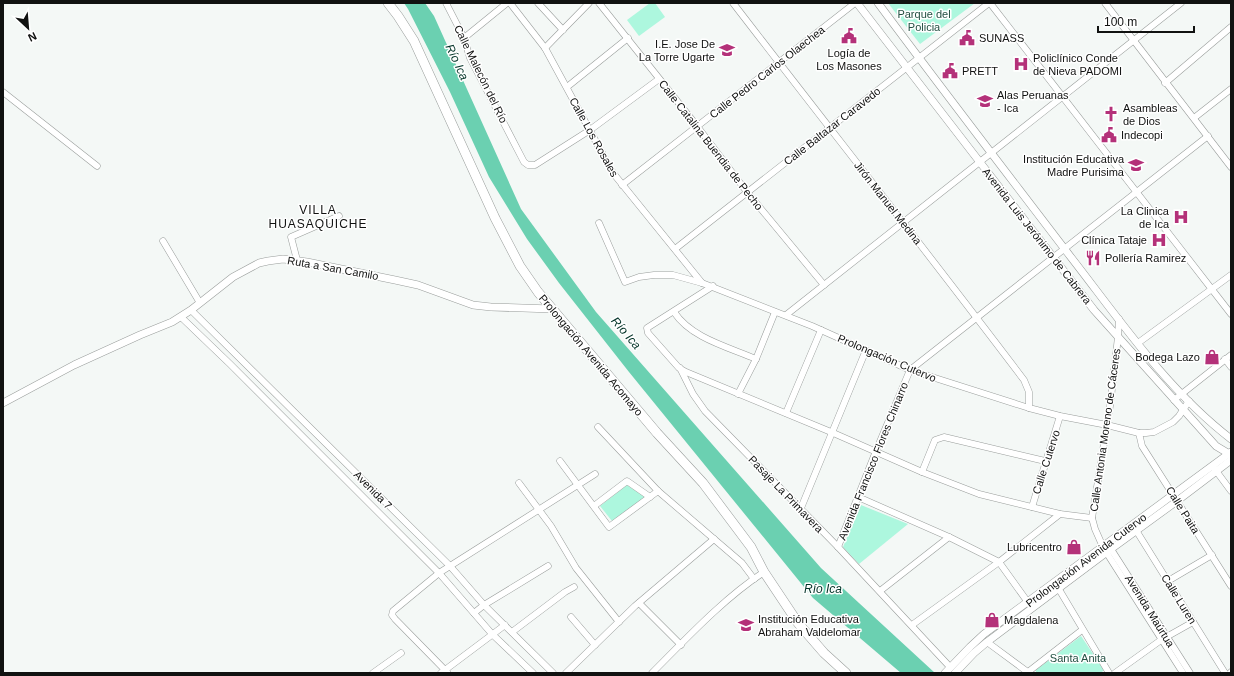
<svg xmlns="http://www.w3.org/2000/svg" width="1234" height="676" font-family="Helvetica,sans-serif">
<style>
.green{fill:#adf7de}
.water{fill:#6bd0b1}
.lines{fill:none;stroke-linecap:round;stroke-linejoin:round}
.minor-casing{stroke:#999d9b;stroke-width:7}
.tertiary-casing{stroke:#999d9b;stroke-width:8}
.primary-casing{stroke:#999d9b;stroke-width:10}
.minor{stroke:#fff;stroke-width:6}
.tertiary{stroke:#fff;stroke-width:7}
.primary{stroke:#fff;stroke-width:9}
.labels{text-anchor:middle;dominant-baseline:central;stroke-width:3;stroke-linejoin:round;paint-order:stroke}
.park-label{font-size:11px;fill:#245043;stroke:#fff}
.poi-label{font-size:11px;fill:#111211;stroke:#fff;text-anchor:start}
.street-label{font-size:11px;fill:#111211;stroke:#fff}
.water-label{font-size:12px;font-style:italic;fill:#013226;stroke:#fff}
.neighbourhood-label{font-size:12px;letter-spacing:1px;fill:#111211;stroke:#fff}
</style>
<rect width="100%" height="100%" fill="#f4f8f6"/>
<g class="green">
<path d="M650 3H655L665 17 639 36 627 20Z"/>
<path d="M888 3H975L920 44Z"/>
<path d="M627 485 645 497 612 521 600 506Z"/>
<path d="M861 505 908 524 859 564 843 547Z"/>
<path d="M1081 636 1104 670 1101 673H1036V670Z"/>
</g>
<path class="water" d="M404 3H425L434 16 521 209 596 312 821 568 935 673H901L813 598 629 372 559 283 527 239 489 177 450 92 408 9Z"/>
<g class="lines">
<defs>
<g id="minor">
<path d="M446 3 464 38 470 58 482 81 524 162 528 165H535L590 130 659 79"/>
<path d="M510 3 545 48 613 173 702 283"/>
<path d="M538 3 563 30"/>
<path d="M599 3 697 126 747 192 824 285"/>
<path d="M733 3C830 129 928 253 1024 380L1029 392V408"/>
<path d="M990 3 1231 314"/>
<path d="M1105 3 1231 167"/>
<path d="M464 38 507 3"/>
<path d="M545 48 589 3"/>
<path d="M1165 83 1231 27"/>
<path d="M567 87 628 38"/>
<path d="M3 92 97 166"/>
<path d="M1194 118 1231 89"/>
<path d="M622 185 855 3"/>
<path d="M599 223 625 282 639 277 654 275H673L702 283 812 326 910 370 1029 408 1060 416 1107 425 1139 433H1146L1154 432 1173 422 1179 416 1189 401"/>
<path d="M163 241 200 303"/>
<path d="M675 249 989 3"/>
<path d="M297 260 291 237 339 216"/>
<path d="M713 286 647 328 648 333 679 368 686 372 831 432 922 472 979 494 1060 514 1092 518"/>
<path d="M191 310 450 566 484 605 553 673"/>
<path d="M674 312C691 338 728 347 756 359"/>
<path d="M786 315 1181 3"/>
<path d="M181 317 230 364 439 573 492 634 533 673"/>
<path d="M1119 319 1118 337 1110 406 1092 518 1095 529 1103 547 1183 673"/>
<path d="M1138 343 1231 275"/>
<path d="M1225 359 1231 367"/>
<path d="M680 368 693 394 705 411 838 547 950 667"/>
<path d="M738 394 756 359 775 312"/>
<path d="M1174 400 1231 355"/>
<path d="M786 413 821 330"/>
<path d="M598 427 658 491 742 563 754 579"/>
<path d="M1139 433 1142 446 1231 586"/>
<path d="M560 461 609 527 658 491"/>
<path d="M1214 468 1231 491"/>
<path d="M922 472 935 440 944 437 1045 461"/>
<path d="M519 483 551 526 576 568 619 622"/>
<path d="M858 497 949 537 999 562 1032 608"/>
<path d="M594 506 627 481 650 497"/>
<path d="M1032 507 1060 416"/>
<path d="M801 508 866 350"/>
<path d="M1134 527 1225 673"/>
<path d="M1109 546 1190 673"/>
<path d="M838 547 876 451 910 370 1208 136"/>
<path d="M1168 581 1212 555"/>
<path d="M1057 586 1109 673"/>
<path d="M880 591 949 537"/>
<path d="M639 603 681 645"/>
<path d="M474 613 484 605 548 566"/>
<path d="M571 617 595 645"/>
<path d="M912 625 999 562 1060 514"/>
<path d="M512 632 565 592 574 587"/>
<path d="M987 642 1029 673"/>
<path d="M447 672 445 670 505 625"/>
<path d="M1028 672 1082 630"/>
<path d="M373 673 401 653"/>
<path d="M441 673 445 670 395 619 392 615 393 611 439 573 595 474"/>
<path d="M566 673 635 606 714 539"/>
<path d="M652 673C687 638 723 599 764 572"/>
<path d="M1115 673 1161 640 1193 622"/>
<path d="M1230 673 1231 672"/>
</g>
<g id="tertiary">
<path d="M857 3 1094 310 1216 446 1231 455"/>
<path d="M878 3C941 88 1006 172 1070 256 1119 319 1167 390 1231 439"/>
<path d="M3 403 74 365 140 335 172 322 191 310 233 277 259 263 268 261 283 259 307 262 395 280 418 285 473 305 491 307 552 309"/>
<path d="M945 673 970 647 984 634 1231 452"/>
<path d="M955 673 974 653 987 642 1111 549 1177 501 1231 460"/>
</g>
<path id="primary" d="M388 3 398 16 414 41 495 218 520 266 538 292 657 433 703 483 751 547 764 572 798 623 824 653 846 673"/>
</defs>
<use href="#minor" class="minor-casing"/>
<use href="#tertiary" class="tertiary-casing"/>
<use href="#primary" class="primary-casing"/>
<use href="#minor" class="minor"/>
<use href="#tertiary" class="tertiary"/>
<use href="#primary" class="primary"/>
</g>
<defs>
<symbol id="civic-bare" viewBox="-9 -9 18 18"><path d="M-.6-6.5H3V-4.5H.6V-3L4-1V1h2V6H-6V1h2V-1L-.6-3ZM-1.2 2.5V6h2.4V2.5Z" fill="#b43179" stroke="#fff" stroke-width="2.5" paint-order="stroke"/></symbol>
<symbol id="school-bare" viewBox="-9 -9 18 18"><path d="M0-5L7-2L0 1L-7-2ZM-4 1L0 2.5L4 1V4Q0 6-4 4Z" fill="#b43179" stroke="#fff" stroke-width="2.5" paint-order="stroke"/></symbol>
<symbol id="hospital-bare" viewBox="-9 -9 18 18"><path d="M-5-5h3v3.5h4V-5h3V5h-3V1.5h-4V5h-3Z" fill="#b43179" stroke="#fff" stroke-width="2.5" paint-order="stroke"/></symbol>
<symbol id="university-bare" viewBox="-9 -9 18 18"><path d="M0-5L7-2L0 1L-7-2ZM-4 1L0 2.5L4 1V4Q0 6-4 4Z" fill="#b43179" stroke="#fff" stroke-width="2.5" paint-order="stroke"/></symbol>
<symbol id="church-bare" viewBox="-9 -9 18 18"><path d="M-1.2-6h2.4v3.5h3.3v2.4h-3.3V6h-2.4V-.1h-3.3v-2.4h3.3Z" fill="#b43179" stroke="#fff" stroke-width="2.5" paint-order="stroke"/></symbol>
<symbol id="restaurant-bare" viewBox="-9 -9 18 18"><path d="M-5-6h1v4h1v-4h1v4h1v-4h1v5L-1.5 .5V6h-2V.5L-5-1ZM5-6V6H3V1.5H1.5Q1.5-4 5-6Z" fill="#b43179" stroke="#fff" stroke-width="2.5" paint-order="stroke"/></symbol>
<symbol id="shop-bare" viewBox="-9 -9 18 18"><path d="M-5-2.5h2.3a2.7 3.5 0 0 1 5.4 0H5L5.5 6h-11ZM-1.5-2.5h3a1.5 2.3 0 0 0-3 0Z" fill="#b43179" stroke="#fff" stroke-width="2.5" paint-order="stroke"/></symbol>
</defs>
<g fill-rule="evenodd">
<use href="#civic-bare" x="838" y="25" width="22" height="22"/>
<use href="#civic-bare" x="956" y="27" width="22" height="22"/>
<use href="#school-bare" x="716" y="39" width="22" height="22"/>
<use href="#hospital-bare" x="1010" y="53" width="22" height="22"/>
<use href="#civic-bare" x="939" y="60" width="22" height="22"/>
<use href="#university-bare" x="974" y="90" width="22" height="22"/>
<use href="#church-bare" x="1100" y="103" width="22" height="22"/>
<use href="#civic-bare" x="1098" y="124" width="22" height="22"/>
<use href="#school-bare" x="1125" y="154" width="22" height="22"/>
<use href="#hospital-bare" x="1170" y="206" width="22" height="22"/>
<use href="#hospital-bare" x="1148" y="229" width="22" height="22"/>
<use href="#restaurant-bare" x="1082" y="247" width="22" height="22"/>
<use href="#shop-bare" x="1201" y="346" width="22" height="22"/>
<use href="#shop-bare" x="1063" y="536" width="22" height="22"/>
<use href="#shop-bare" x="981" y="609" width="22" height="22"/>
<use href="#school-bare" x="735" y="614" width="22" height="22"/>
</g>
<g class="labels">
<g class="park-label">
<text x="924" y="14">Parque del<tspan x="924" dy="13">Policia</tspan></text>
<text x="1078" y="658">Santa Anita</text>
</g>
<g class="poi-label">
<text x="979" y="38">SUNASS</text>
<text x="715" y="44" text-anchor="end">I.E. Jose De<tspan x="715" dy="13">La Torre Ugarte</tspan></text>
<text x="849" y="53" text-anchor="middle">Logía de<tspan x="849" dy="13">Los Masones</tspan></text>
<text x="1033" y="58">Policlínico Conde<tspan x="1033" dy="13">de Nieva PADOMI</tspan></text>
<text x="962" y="71">PRETT</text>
<text x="997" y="95">Alas Peruanas<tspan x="997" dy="13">- Ica</tspan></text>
<text x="1123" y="108">Asambleas<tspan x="1123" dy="13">de Dios</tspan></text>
<text x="1121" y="135">Indecopi</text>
<text x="1124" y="159" text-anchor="end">Institución Educativa<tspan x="1124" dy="13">Madre Purisima</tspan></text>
<text x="1169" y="211" text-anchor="end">La Clinica<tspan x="1169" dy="13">de Ica</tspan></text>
<text x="1147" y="240" text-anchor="end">Clínica Tataje</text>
<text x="1105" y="258">Pollería Ramirez</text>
<text x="1200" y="357" text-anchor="end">Bodega Lazo</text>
<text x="1062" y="547" text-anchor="end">Lubricentro</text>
<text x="758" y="619">Institución Educativa<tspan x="758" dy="13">Abraham Valdelomar</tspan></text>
<text x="1004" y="620">Magdalena</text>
</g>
<g class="street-label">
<text transform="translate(767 72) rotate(-38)">Calle Pedro Carlos Olaechea</text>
<text transform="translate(481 74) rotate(64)">Calle Malecón del Río</text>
<text transform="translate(832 126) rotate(-38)">Calle Baltazar Caravedo</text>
<text transform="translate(594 137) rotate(61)">Calle Los Rosales</text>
<text transform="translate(711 145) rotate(52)">Calle Catalina Buendia de Pecho</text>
<text transform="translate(888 203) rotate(52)">Jirón Manuel Medina</text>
<text transform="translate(1037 236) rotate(52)">Avenida Luis Jerónimo de Cabrera</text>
<text transform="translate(333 268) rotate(10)">Ruta a San Camilo</text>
<text transform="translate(591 355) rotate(50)">Prolongación Avenida Acomayo</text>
<text transform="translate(887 358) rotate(23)">Prolongación Cutervo</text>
<text transform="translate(1105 430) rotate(-82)">Calle Antonia Moreno de Cáceres</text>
<text transform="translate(873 461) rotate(-68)">Avenida Francisco Flores Chinarro</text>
<text transform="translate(1046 462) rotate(-72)">Calle Cutervo</text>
<text transform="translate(373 490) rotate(45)">Avenida 7</text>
<text transform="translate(786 494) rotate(46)">Pasaje La Primavera</text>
<text transform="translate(1183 510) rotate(58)">Calle Paita</text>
<text transform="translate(1086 560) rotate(-37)">Prolongación Avenida Cutervo</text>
<text transform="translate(1179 599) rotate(58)">Calle Luren</text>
<text transform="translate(1150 611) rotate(58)">Avenida Maúrtua</text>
</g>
<g class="water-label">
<text transform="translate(457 62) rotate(65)">Río Ica</text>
<text transform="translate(626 333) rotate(49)">Río Ica</text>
<text x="823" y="589">Río Ica</text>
</g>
<g class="neighbourhood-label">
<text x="318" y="210">VILLA<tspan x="318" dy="14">HUASAQUICHE</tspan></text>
</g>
</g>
<rect width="1234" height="676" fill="none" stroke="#111211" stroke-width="8"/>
<g transform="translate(28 28) rotate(154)" stroke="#ffffff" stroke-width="3" paint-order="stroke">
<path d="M0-3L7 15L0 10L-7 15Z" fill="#111211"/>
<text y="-6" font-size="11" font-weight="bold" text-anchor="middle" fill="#111211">N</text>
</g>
<path d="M1098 26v6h96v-6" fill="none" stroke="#111211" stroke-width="2"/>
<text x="1104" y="26" font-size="12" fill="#111211" stroke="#ffffff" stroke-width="3" paint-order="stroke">100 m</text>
</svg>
